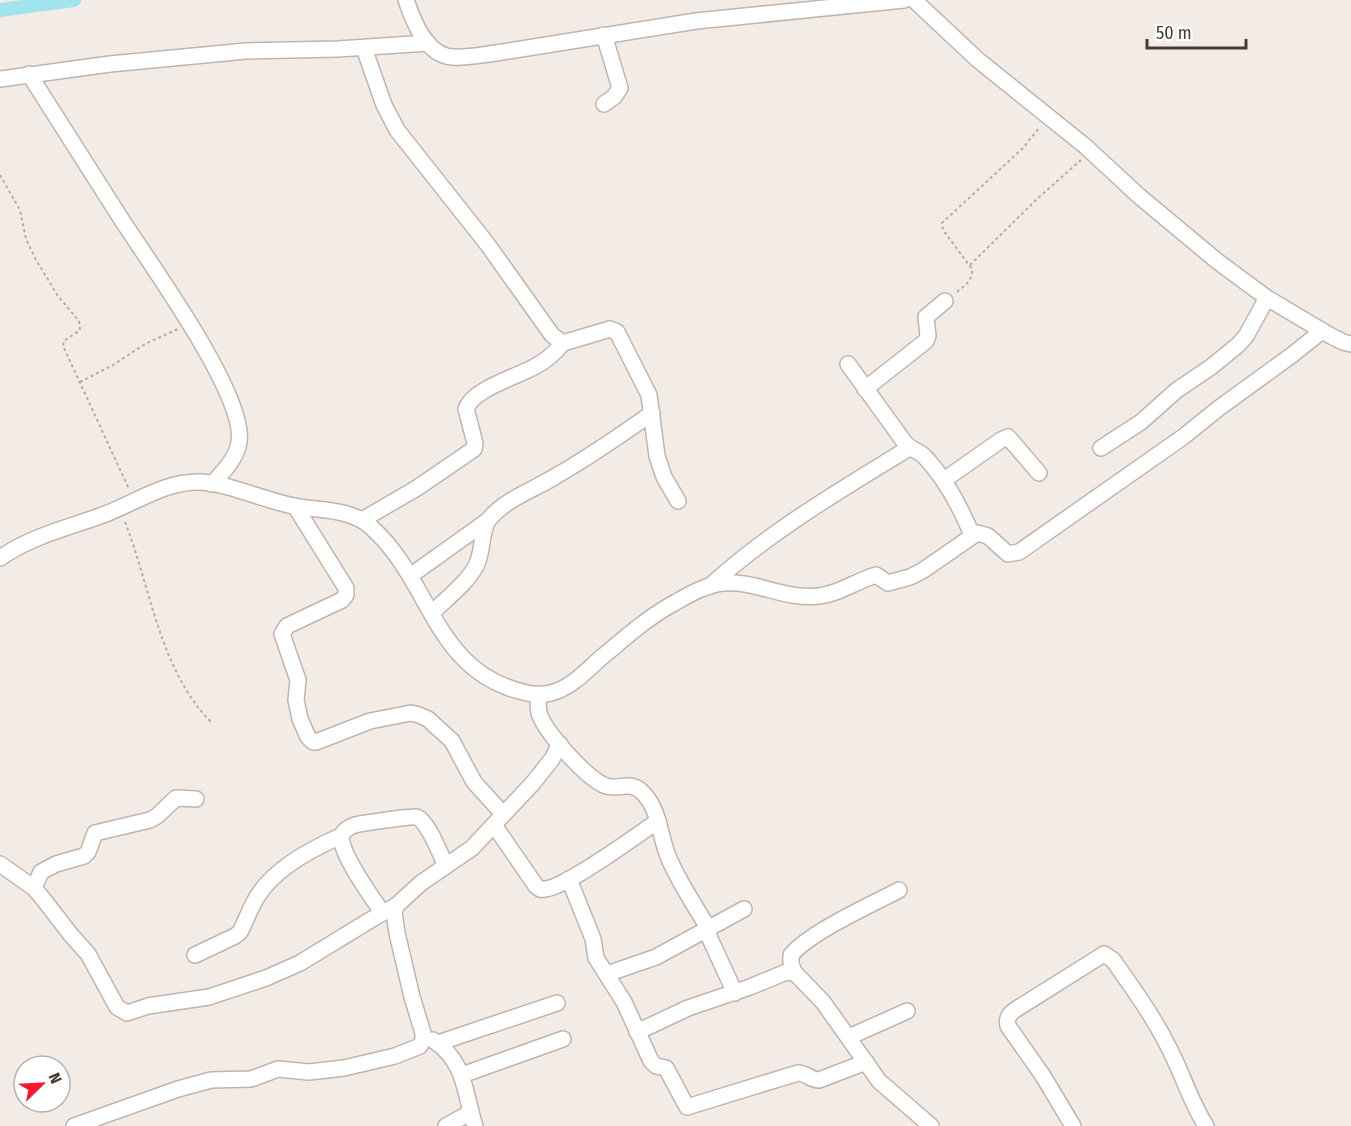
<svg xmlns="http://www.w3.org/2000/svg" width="1351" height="1126" font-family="'Fira Sans Condensed',sans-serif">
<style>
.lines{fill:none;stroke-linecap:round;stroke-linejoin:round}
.canal{stroke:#a2e3f0;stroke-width:14}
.minor-casing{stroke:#c1b4ac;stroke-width:18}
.path{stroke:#c0a99a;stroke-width:2;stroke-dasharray:3 3;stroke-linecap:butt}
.minor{stroke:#fff;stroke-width:15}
</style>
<rect width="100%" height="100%" fill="#f3ece6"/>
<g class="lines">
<path class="canal" d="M0 10 74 0"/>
<defs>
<g id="minor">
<path d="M406 0C413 21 426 55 452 57 467 58 481 55 496 53L696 21 904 0"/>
<path d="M914 0 978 60 1085 146 1139 196 1217 261 1267 298 1331 336 1343 342 1351 344"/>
<path d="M604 35 620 88 614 97 604 104"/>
<path d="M364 48 384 105 397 130 488 245 552 335 563 343 610 329 617 332 649 395 657 456 664 477 678 501"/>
<path d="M29 74C59 121 88 167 118 214 145 257 247 395 239 442 237 458 223 472 212 484"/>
<path d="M0 79 110 64 246 51 338 49 428 43"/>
<path d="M848 364 905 443C911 450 918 450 924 456 946 479 960 506 972 535"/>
<path d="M865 389 926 341 928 336 926 317 945 301"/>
<path d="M1101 448 1141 422 1177 390 1211 367 1238 345 1246 336 1267 298"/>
<path d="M944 480 1001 440 1008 437 1039 473"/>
<path d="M295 506 346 588V595L342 600 287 626 282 634 298 680 296 700 300 719 308 737 313 742H316L370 721 411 713 419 715 428 719 452 741 474 782 503 814"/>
<path d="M362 520 417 488 474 449 475 443 466 409C473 389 516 377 534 367 546 361 555 353 563 343"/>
<path d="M0 558C33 535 72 527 108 513 138 501 167 481 200 482 232 484 262 500 294 506 320 511 350 508 371 527 433 582 433 673 527 693 537 695 548 695 557 691 575 684 588 669 602 657 626 637 648 617 676 602 690 594 706 585 723 583 754 580 785 600 819 596 839 594 856 581 876 575L888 583 910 577 922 571 977 533 988 536 1008 554 1019 552 1183 437 1219 408 1292 355 1322 331"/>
<path d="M410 576 487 521"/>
<path d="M710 586C770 531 841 490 909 448"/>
<path d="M432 613C447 598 466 584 476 566 484 551 480 529 490 518 506 499 535 489 556 476 589 457 621 435 652 413"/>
<path d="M538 694C538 700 538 707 539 713 545 732 587 779 606 786 618 790 630 781 641 791 661 809 659 838 670 861 681 885 695 907 709 929"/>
<path d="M494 825 536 886C540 889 539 890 545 889 567 887 637 835 658 821"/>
<path d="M0 864 34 888 44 900 71 935 88 954 117 1007 127 1013 148 1006 209 997 266 978 300 963 372 919 397 905"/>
<path d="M569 879 593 939 596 958 624 1002 651 1061 656 1066 666 1068 687 1107 798 1073C806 1073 811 1080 819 1080L866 1062"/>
<path d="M34 888 41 872 56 864 84 856 88 852 95 833 150 820 157 816 176 798 196 799"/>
<path d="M382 912C371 896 341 855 341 836 344 830 349 827 355 825 362 823 414 816 417 817 429 823 440 854 446 866"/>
<path d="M706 930 735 993"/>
<path d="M195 955 235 936 240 932C246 921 250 908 257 897 274 869 311 849 341 836"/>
<path d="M794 972 791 964V955C810 932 871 905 899 890"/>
<path d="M607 974 656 957 744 909"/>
<path d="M637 1032 688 1008 750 987 784 973 794 972 823 1002 879 1081 931 1126"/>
<path d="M849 1037 907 1011"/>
<path d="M433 1040C466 1062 464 1092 475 1126"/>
<path d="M438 1043 557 1003"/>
<path d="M462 1075 563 1039"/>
<path d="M74 1126 178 1089 211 1080 251 1079 278 1069 309 1072 344 1068 395 1056 420 1046 423 1040V1033L412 997 397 933 394 912 397 905 421 883 472 848 533 783 552 759 560 744"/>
<path d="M446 1126 471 1112"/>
<path d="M1073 1126 1043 1076 1008 1026C1006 1017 1010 1013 1018 1008L1104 954 1113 960C1132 987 1153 1016 1168 1046 1182 1072 1190 1101 1206 1126"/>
</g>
</defs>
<use href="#minor" class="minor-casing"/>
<g class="path">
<path d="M0 175 20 210 26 239 36 260 58 296 79 321 80 330 64 341 63 346 129 489"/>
<path d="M970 265 1038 198 1081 160"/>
<path d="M957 292C965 285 973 281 972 269L943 230 942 223 1023 148 1040 127"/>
<path d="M80 382 113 365 145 344 178 329"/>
<path d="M125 522C151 588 159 669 211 722"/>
</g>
<use href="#minor" class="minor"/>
</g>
<g transform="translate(42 1084) rotate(66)"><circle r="28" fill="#ffffff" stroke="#b5b1ae" stroke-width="1.5"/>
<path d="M0-4.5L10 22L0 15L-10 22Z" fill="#fa172c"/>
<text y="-9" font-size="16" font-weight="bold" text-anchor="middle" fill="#463b35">N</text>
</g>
<path d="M1147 39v9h99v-9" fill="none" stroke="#463b35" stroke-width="3"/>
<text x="1156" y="39" font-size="18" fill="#463b35" stroke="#ffffff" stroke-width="4.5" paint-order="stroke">50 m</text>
</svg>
